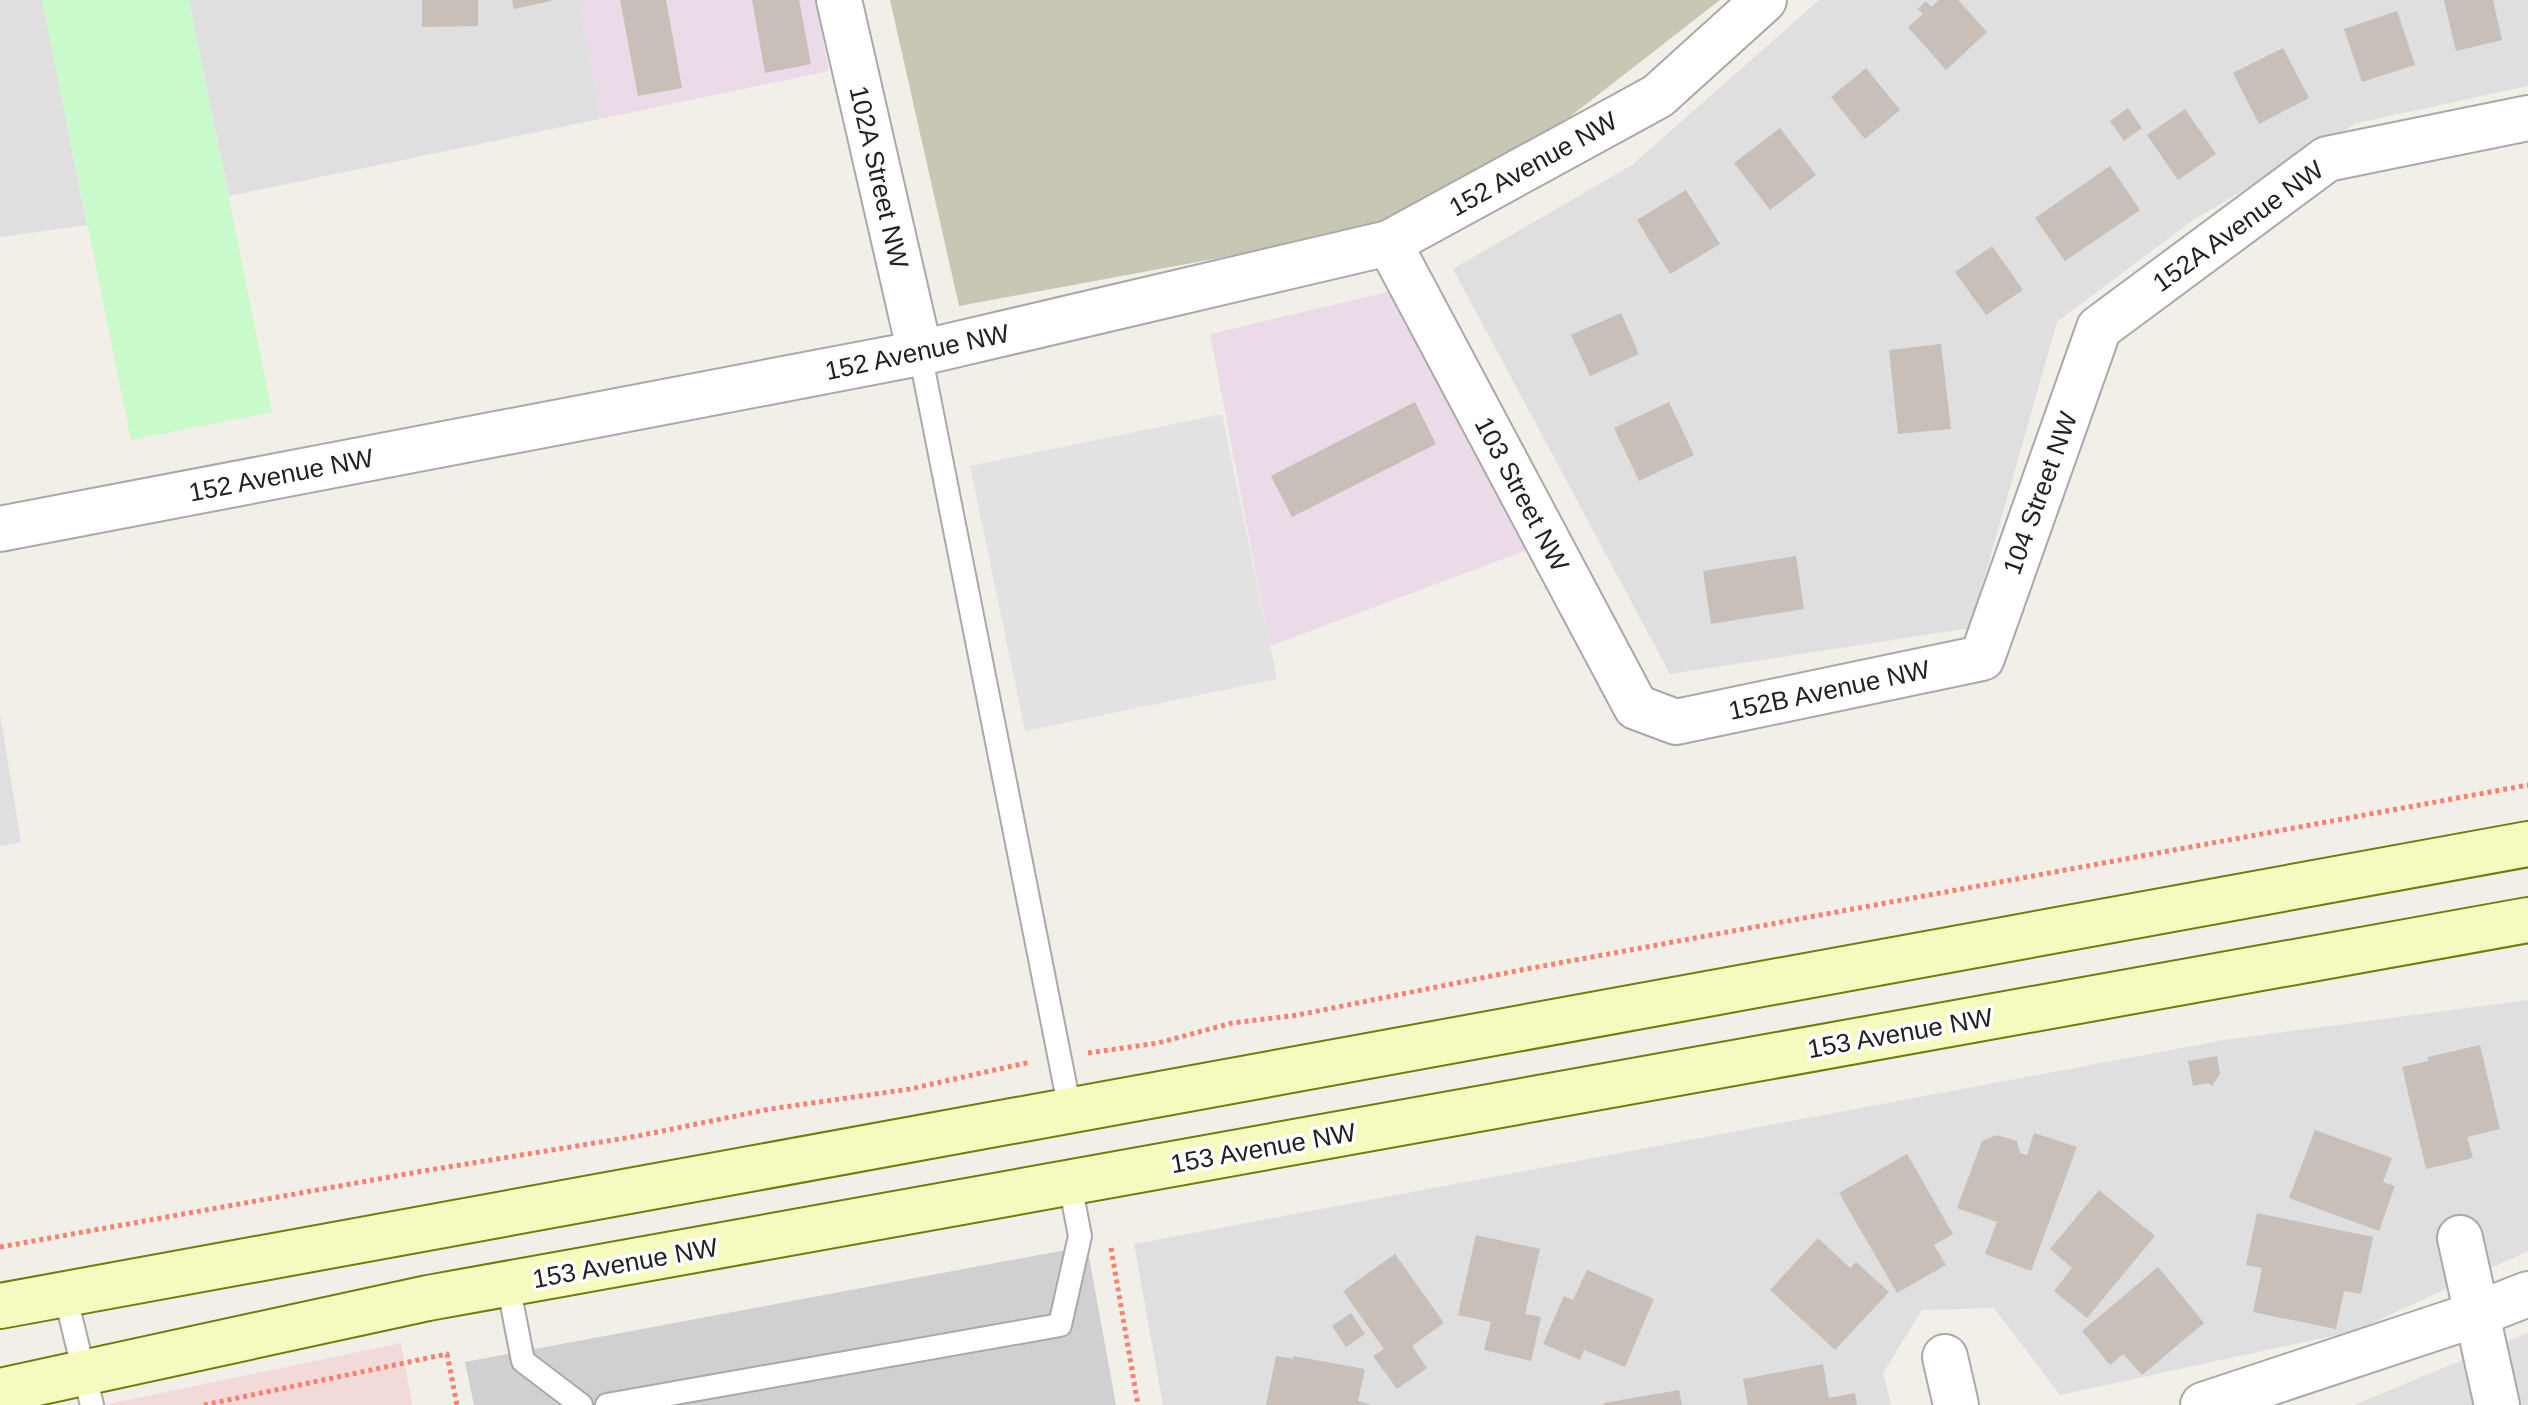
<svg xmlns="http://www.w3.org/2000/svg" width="2528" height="1405" font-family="Helvetica,sans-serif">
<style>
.residential{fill:#e0dfdf}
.commercial{fill:#f2dad9}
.industrial{fill:#ebdbe8}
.religious{fill:#d0d0d0}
.construction{fill:#c7c7b4}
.park{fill:#c8facc}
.parking{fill:#e2e2e2}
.building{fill:#c7bfb8}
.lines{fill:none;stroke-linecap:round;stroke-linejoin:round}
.lane-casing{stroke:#a9a9a9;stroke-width:26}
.street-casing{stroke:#a9a9a9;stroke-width:48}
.secondary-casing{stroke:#707d05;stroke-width:48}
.path{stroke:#fa8072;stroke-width:5;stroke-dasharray:4 4;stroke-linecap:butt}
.lane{stroke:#fff;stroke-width:22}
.street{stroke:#fff;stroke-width:44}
.secondary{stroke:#f7fabf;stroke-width:44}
.labels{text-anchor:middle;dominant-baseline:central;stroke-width:7;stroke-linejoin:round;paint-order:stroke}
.street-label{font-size:26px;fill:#222;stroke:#fff}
</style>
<rect width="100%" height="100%" fill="#f2efe9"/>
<g class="residential">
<path d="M0 0H42L87 225 0 237Z"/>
<path d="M189 0H579L600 119 229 196Z"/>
<path d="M1819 0H2528V86L2357 123 2193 220 2057 322 1970 628 1670 674 1453 269 1632 165Z"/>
<path d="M0 713 21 842 0 846Z"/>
<path d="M2528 1000V1251L2355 1331 2060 1395 1994 1308 1922 1310 1883 1373 1891 1405H1163L1134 1244 2224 1040Z"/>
<path d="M2528 1333V1405H2354Z"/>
</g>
<path class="commercial" d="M401 1343 412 1405H104Z"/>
<g class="industrial">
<path d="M579 0H816L829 71 600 119Z"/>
<path d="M1391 291 1530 549 1270 646 1210 334Z"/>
</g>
<path class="religious" d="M1087 1246 1116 1405H474L465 1362Z"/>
<path class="construction" d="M890 0H1720L1441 217 959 306Z"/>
<path class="park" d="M42 0H189L272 412 131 440Z"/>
<path class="parking" d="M1222 414 1277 679 1025 731 970 466Z"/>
<g class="building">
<path d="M422 0H478V26L422 27Z"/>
<path d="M512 0H551V1L514 9Z"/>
<path d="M620 0H666L682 88 638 96Z"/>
<path d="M752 0H799L811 64 765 73Z"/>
<path d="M1939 0H1958L1987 32 1946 70 1908 27 1923 14 1918 9 1926 1 1931 7Z"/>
<path d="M2444 0H2493L2502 40 2456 51Z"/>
<path d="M2397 11 2415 65 2362 82 2344 29Z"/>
<path d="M2283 48 2309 98 2259 124 2233 73Z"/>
<path d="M1866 68 1900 110 1865 139 1831 97Z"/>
<path d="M2128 108 2142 128 2124 141 2110 121Z"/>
<path d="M2185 109 2216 154 2178 180 2147 135Z"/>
<path d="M1780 128 1816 175 1770 210 1734 163Z"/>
<path d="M2110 166 2140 210 2065 261 2035 218Z"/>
<path d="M1686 190 1720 244 1670 274 1637 220Z"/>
<path d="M1992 246 2023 290 1986 315 1955 272Z"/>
<path d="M1621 313 1639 354 1590 376 1571 335Z"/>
<path d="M1941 344 1951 429 1898 434 1889 350Z"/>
<path d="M1415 402 1436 444 1292 517 1271 476Z"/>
<path d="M1669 402 1694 455 1639 481 1614 428Z"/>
<path d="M1796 556 1804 609 1711 624 1703 571Z"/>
<path d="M2480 1045 2500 1129 2467 1137 2473 1158 2426 1169 2402 1067 2428 1061V1057Z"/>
<path d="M2217 1056 2220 1074 2212 1086 2208 1083 2193 1086 2188 1061Z"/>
<path d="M2315 1130 2392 1158 2383 1182 2395 1186 2379 1231 2289 1198Z"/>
<path d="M2034 1133 2077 1147 2031 1271 1985 1254 1997 1222 1957 1208 1982 1141 1997 1135 2017 1141 2020 1153 2027 1155Z"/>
<path d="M1907 1154 1953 1234 1934 1245 1946 1265 1897 1293 1839 1193Z"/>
<path d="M2099 1190 2155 1236 2087 1318 2054 1291 2072 1268 2050 1249Z"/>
<path d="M2257 1213 2373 1237 2361 1294 2344 1291 2336 1329 2253 1312 2262 1268 2246 1265Z"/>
<path d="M1476 1235 1540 1249 1525 1314 1541 1317 1531 1361 1484 1350 1491 1322 1458 1315Z"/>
<path d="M1818 1238 1850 1268 1856 1262 1889 1292 1835 1350 1770 1290Z"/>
<path d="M1395 1254 1444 1323 1412 1346 1427 1368 1397 1389 1373 1356 1384 1349 1343 1291Z"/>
<path d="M2158 1267 2204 1323 2142 1375 2123 1354 2110 1365 2082 1331Z"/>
<path d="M1587 1270 1654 1299 1625 1367 1584 1350 1580 1360 1543 1344 1564 1296 1573 1300Z"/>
<path d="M1351 1313 1365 1334 1346 1347 1332 1326Z"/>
<path d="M1276 1356 1293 1359V1356L1365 1369 1358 1401 1371 1405H1266Z"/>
<path d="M1823 1364 1829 1398 1855 1393 1857 1405H1748L1743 1379Z"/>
<path d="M1679 1390 1682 1405H1604V1403Z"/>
</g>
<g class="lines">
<defs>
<g id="lane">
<path d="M920 353 1070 1110"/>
<path d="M508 1284 523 1361 581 1405"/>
<path d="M65 1294 92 1405"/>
<path d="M607 1405 1060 1325 1080 1236 1070 1184"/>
</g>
<g id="street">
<path d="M839 0 920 353"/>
<path d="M1389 243 1636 707 1676 722 1982 658 2099 328 2327 159 2528 118"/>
<path d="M0 529 920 353 1389 243 1658 96 1764 0"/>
<path d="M2460 1238 2497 1405"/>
<path d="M1945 1357 1956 1405"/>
<path d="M2203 1405 2477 1314 2528 1294"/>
</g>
<g id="secondary">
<path d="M0 1306 2528 844"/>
<path d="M0 1391 428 1298 2528 920"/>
</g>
</defs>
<use href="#lane" class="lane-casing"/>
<use href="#street" class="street-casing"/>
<use href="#secondary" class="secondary-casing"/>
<g class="path">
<path d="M1088 1053 1158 1043 1232 1023 1298 1015 1521 970 2528 785"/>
<path d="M0 1247 423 1171 638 1136 770 1109 910 1089 1030 1062"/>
<path d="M1111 1248 1138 1405"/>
<path d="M204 1405 447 1354 457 1405"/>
</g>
<use href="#lane" class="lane"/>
<use href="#street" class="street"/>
<use href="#secondary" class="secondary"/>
</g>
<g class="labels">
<g class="street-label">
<text transform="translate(1533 164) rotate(-29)">152 Avenue NW</text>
<text transform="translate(879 177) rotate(77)">102A Street NW</text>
<text transform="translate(2238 226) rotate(-36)">152A Avenue NW</text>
<text transform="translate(917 352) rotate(-12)">152 Avenue NW</text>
<text transform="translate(281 475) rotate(-11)">152 Avenue NW</text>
<text transform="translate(2040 493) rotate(-70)">104 Street NW</text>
<text transform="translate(1522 494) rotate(62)">103 Street NW</text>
<text transform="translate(1829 690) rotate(-12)">152B Avenue NW</text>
<text transform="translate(1900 1033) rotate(-10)">153 Avenue NW</text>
<text transform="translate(1263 1148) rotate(-10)">153 Avenue NW</text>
<text transform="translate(625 1263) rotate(-10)">153 Avenue NW</text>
</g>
</g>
</svg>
